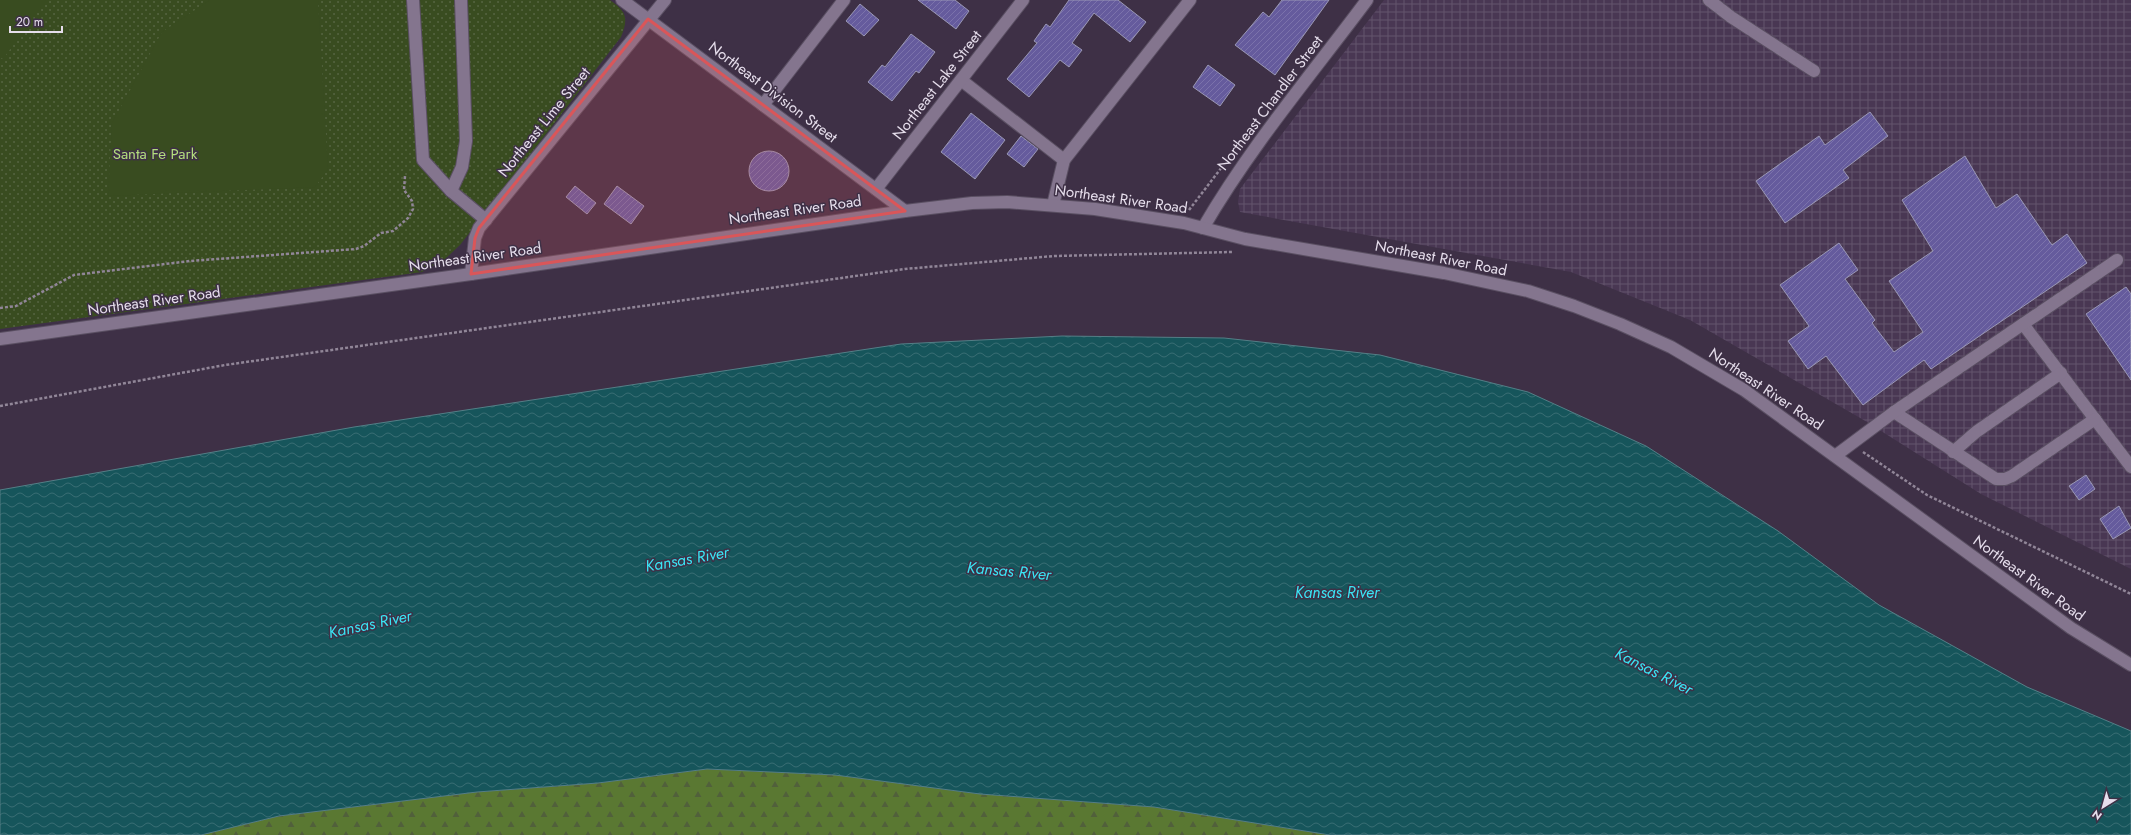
<svg xmlns="http://www.w3.org/2000/svg" width="2131" height="835" font-family="Jost,sans-serif">
<style>
.industrial{fill:url(#industrial-grid)}
.grass{fill:url(#grass-dots)}
.forest{fill:url(#forest-firs)}
.pitch{fill:#394c20}
.water{fill:url(#water-waves);stroke:#547e86}
.building{fill:url(#building-hatch);stroke:#9a98b5}
.lines{fill:none;stroke-linecap:round;stroke-linejoin:round}
.minor-casing{stroke:#5a4f62;stroke-width:14}
.path{stroke:#918698;stroke-width:2.5;stroke-dasharray:3 2;stroke-linecap:butt}
.minor{stroke:#84758e;stroke-width:12}
.marked{fill:#da5659;fill-opacity:0.2;stroke:#da5659;stroke-width:3;stroke-linejoin:round}
.labels{text-anchor:middle;dominant-baseline:central;stroke-width:3;stroke-linejoin:round;paint-order:stroke}
.street-label{font-size:15px;fill:#e6deec;stroke:#3e3046}
.park-label{font-size:15px;fill:#b2dd7c;stroke:#3e3046}
.water-label{font-size:16px;font-style:italic;fill:#39e5f4;stroke:#3e3046}
</style>
<defs>
<pattern id="industrial-grid" width="8" height="8" patternUnits="userSpaceOnUse"><rect width="8" height="8" fill="#493753"/><path d="M0 4h8M4 0v8" fill="none" stroke="#63546c"/></pattern>
<pattern id="grass-dots" width="8" height="8" patternUnits="userSpaceOnUse"><rect width="8" height="8" fill="#394c20"/><path d="M2 2h.1M6 6h.1" fill="none" stroke="#566541" stroke-width="1.8" stroke-linecap="round"/></pattern>
<pattern id="forest-firs" width="22" height="20" patternUnits="userSpaceOnUse"><rect width="22" height="20" fill="#5a7832"/><path d="M5 1l3.5 6h-7zM16 11l3.5 6h-7z" fill="#51603b"/></pattern>
<pattern id="water-waves" width="16" height="10" patternUnits="userSpaceOnUse"><rect width="16" height="10" fill="#16555b"/><path d="M0 5q4-4 8 0t8 0" fill="none" stroke="#386d73"/></pattern>
<pattern id="building-hatch" width="6" height="6" patternUnits="userSpaceOnUse"><rect width="6" height="6" fill="#655b9d"/><path d="M-1 1l2-2M0 6l6-6M5 7l2-2" fill="none" stroke="#7b72ab"/></pattern>
</defs>
<rect width="100%" height="100%" fill="#3e3046"/>
<path class="industrial" d="M1384 0H2131V569L1981 494 1862 419 1690 320 1571 272 1240 212 1238 202 1240 189Z"/>
<path class="grass" d="M0 0H610C626 12 629 17 621 37L460 245 444 260 422 272 0 329Z"/>
<path class="forest" d="M707 769 835 775 980 794 1154 807 1330 835H201L279 816 477 792 598 783Z"/>
<g class="pitch">
<path d="M0 0H46L3 59 0 57Z"/>
<path d="M210 0H318L328 169 315 187 108 196 112 123 162 32Z"/>
</g>
<path class="water" d="M1062 336 1224 338 1380 355 1528 392 1646 446 1778 531 1879 605 2027 687 2131 731V835H1330L1154 807 980 794 835 775 707 769 598 783 477 792 279 816 201 835H0V490L354 427 901 344Z"/>
<g class="building">
<path d="M918 0H955L969 11 956 29Z"/>
<path d="M1069 0H1118L1146 22 1130 42 1094 13 1072 43 1082 50 1069 67 1060 60 1029 97 1007 79 1037 43 1034 41 1046 24 1050 27Z"/>
<path d="M1282 0H1329L1275 75 1235 45 1263 12 1269 17Z"/>
<path d="M860 4 879 20 864 36 846 21Z"/>
<path d="M911 34 935 52 919 73 916 71 892 101 868 82 882 65 885 67Z"/>
<path d="M1208 65 1235 85 1220 106 1193 87Z"/>
<path d="M1870 112 1888 136 1843 170 1849 178 1785 223 1756 181 1819 136 1825 145Z"/>
<path d="M971 113 1005 140 975 179 941 152Z"/>
<path d="M1021 136 1038 149 1024 167 1007 154Z"/>
<circle cx="769" cy="171" r="20"/>
<path d="M1965 156 1996 208 2017 194 2052 245 2067 234 2087 263 1931 369 1924 360 1863 405 1826 356 1808 369 1788 341 1809 326 1780 285 1839 243 1858 270 1845 279 1875 320 1872 323 1894 352 1923 332 1889 281 1933 251 1902 200Z"/>
<path d="M575 186 596 203 587 214 566 197Z"/>
<path d="M617 186 644 206 631 224 604 204Z"/>
<path d="M2126 287 2131 294V380L2086 314Z"/>
<path d="M2086 475 2095 489 2079 500 2069 486Z"/>
<path d="M2119 506 2131 528 2113 539 2100 519Z"/>
</g>
<g class="lines">
<defs>
<g id="minor">
<path d="M413 0 423 160 451 191 486 220"/>
<path d="M622 0 905 211"/>
<path d="M1709 0 1731 17 1814 71"/>
<path d="M961 80 1064 160"/>
<path d="M763 105 844 0"/>
<path d="M876 189 1023 0"/>
<path d="M451 191 462 167 466 141 461 0"/>
<path d="M1053 205 1064 160 1190 0"/>
<path d="M1203 228C1250 147 1311 75 1367 0"/>
<path d="M471 274 475 238 479 228 665 0"/>
<path d="M2023 324 2131 467"/>
<path d="M0 339 471 274 905 211 972 203 1007 202 1095 209 1184 223 1245 239 1444 273 1528 291 1574 306 1620 324 1671 347 1744 390 2071 628 2131 665"/>
<path d="M1894 412 1996 479H2005L2012 476 2095 419"/>
<path d="M1953 452 1976 432 2061 373"/>
<path d="M1835 456 1894 412 2117 260"/>
</g>
</defs>
<use href="#minor" class="minor-casing"/>
<g class="path">
<path d="M1189 210 1225 163"/>
<path d="M0 308 16 306 74 275 190 261 356 249 364 246 381 233 393 231 408 218 413 209 412 201 404 190 405 176"/>
<path d="M0 406 225 365 905 269 1054 256 1232 252"/>
<path d="M1863 452 1927 495 2131 594"/>
</g>
<use href="#minor" class="minor"/>
</g>
<path class="marked" d="M648 19 905 211 471 274 475 238 479 228Z"/>
<g class="labels">
<g class="street-label">
<text transform="translate(937 85) rotate(-52)">Northeast Lake Street</text>
<text transform="translate(773 92) rotate(37)">Northeast Division Street</text>
<text transform="translate(1270 103) rotate(-53)">Northeast Chandler Street</text>
<text transform="translate(544 122) rotate(-51)">Northeast Lime Street</text>
<text transform="translate(1121 199) rotate(8)">Northeast River Road</text>
<text transform="translate(795 210) rotate(-8)">Northeast River Road</text>
<text transform="translate(475 257) rotate(-8)">Northeast River Road</text>
<text transform="translate(1441 258) rotate(11)">Northeast River Road</text>
<text transform="translate(154 301) rotate(-8)">Northeast River Road</text>
<text transform="translate(1766 389) rotate(34)">Northeast River Road</text>
<text transform="translate(2029 578) rotate(36)">Northeast River Road</text>
</g>
<g class="park-label">
<text x="155" y="154">Santa Fe Park</text>
</g>
<g class="water-label">
<text transform="translate(687 559) rotate(-10)">Kansas River</text>
<text transform="translate(1009 571) rotate(5)">Kansas River</text>
<text x="1337" y="592">Kansas River</text>
<text transform="translate(370 624) rotate(-12)">Kansas River</text>
<text transform="translate(1654 671) rotate(27)">Kansas River</text>
</g>
</g>
<g transform="translate(2103 807) rotate(217)" stroke="#3e3046" stroke-width="3" paint-order="stroke">
<path d="M0-3L7 15L0 10L-7 15Z" fill="#e6deec"/>
<text y="-6" font-size="11" font-weight="bold" text-anchor="middle" fill="#e6deec">N</text>
</g>
<path d="M10 26v6h52v-6" fill="none" stroke="#e6deec" stroke-width="2"/>
<text x="16" y="26" font-size="12" fill="#e6deec" stroke="#3e3046" stroke-width="3" paint-order="stroke">20 m</text>
</svg>
